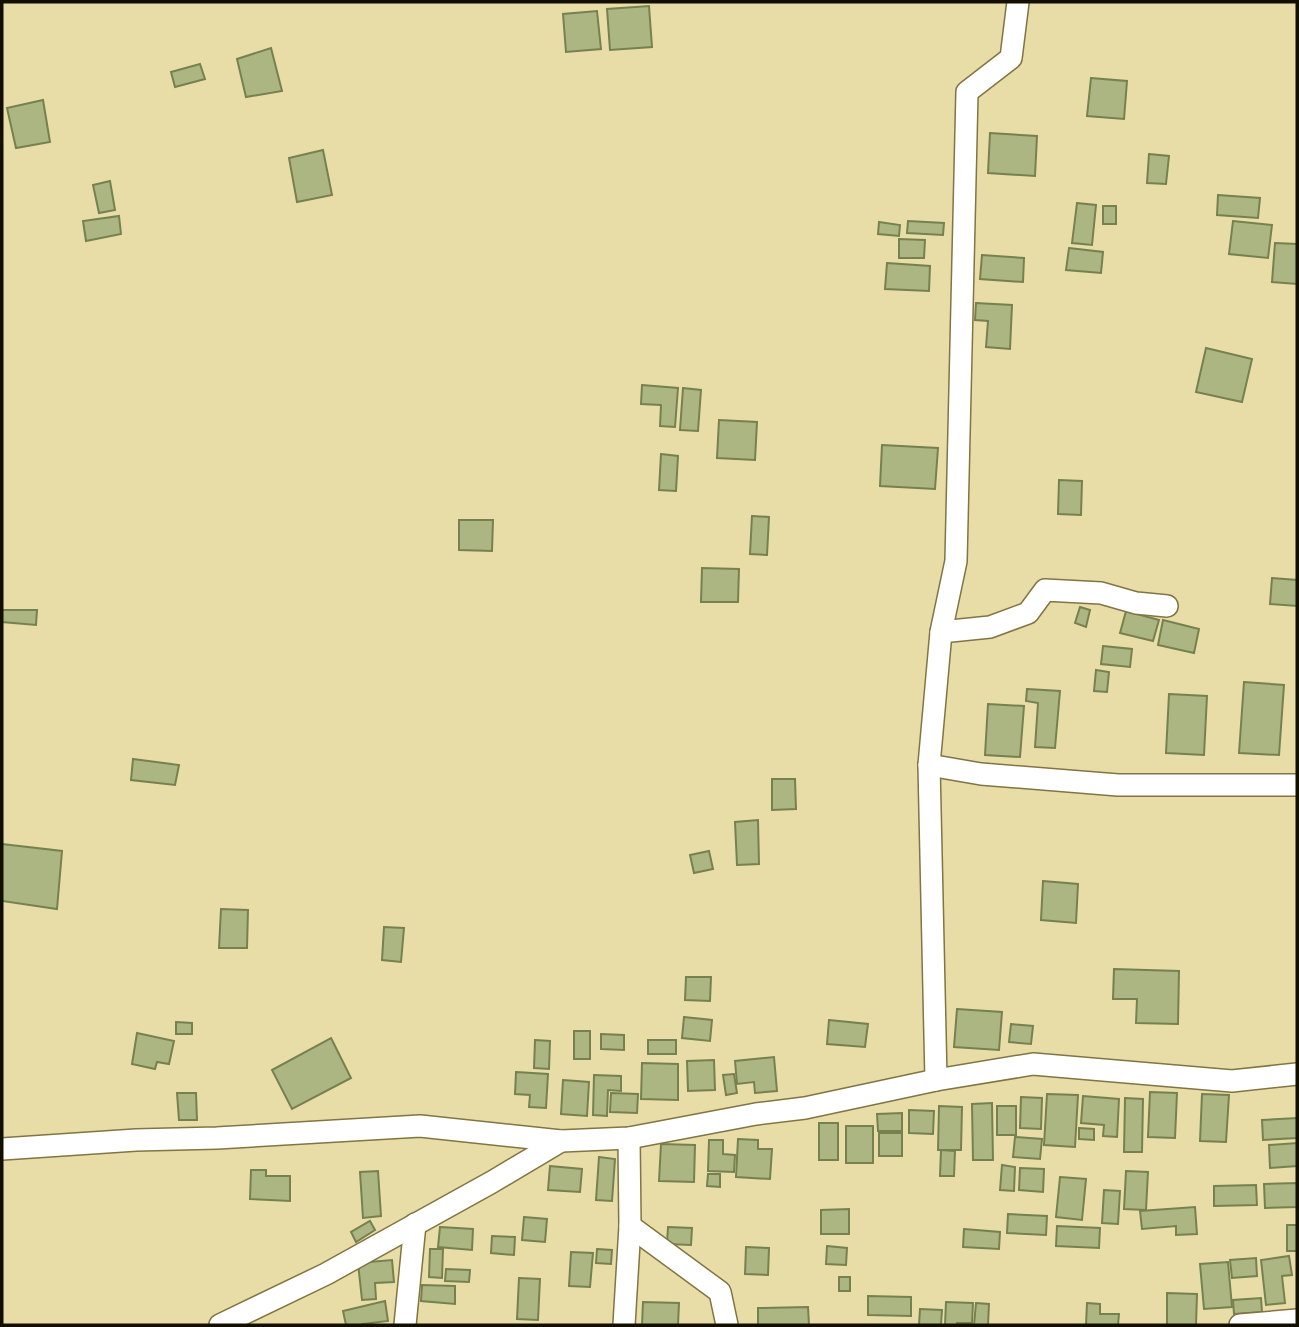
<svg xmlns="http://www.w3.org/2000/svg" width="1299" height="1327" font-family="Helvetica,sans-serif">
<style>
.building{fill:#acb683;stroke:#778150;stroke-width:2}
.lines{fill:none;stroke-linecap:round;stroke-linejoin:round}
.street-casing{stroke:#807543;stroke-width:24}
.street{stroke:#fff;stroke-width:21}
</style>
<rect width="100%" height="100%" fill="#e8dda7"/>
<g class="building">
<path d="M649 6 652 47 610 50 607 9Z"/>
<path d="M597 11 601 49 566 52 563 14Z"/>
<path d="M271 48 282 91 246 97 237 59Z"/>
<path d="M200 64 205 79 175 87 171 72Z"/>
<path d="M1091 78 1127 81 1124 119 1087 116Z"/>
<path d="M43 100 50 142 16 148 7 108Z"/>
<path d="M990 133 1037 136 1035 176 988 173Z"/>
<path d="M323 150 332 195 297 202 289 158Z"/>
<path d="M1149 154 1169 156 1166 184 1147 183Z"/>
<path d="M110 181 115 210 99 213 93 185Z"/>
<path d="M1218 195 1260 198 1258 218 1217 215Z"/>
<path d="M1077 203 1096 205 1092 245 1072 243Z"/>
<rect x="1103" y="206" width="13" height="18"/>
<path d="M119 216 121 234 86 241 83 221Z"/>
<path d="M908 221 944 223 943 235 907 233Z"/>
<path d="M1233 221 1272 225 1268 258 1229 254Z"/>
<path d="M879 222 900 225 899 236 878 234Z"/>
<path d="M899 239 925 240 924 258H899Z"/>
<path d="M1275 243 1297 244V284L1272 282Z"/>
<path d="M1069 248 1103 252 1101 273 1066 270Z"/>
<path d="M982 255 1024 258 1023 282 980 279Z"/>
<path d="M887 263 930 266 929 291 885 289Z"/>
<path d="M976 303 1012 305 1010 349 986 347 988 321 975 320Z"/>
<path d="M1206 348 1252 359 1242 402 1196 392Z"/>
<path d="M642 385 678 388 675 427 660 426 661 405 641 404Z"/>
<path d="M683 388 701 390 698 431 680 430Z"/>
<path d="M719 420 757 422 755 460 717 458Z"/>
<path d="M882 445 938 448 935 489 880 486Z"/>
<path d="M661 454 678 456 676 491 659 490Z"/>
<path d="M1059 480 1082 481 1081 515 1058 514Z"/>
<path d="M752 516 769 517 767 555 750 554Z"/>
<path d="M459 520H493L492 551 459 550Z"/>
<path d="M702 568 739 569 738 602H701Z"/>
<path d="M1272 578 1297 580V606L1270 604Z"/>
<path d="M1080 607 1090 610 1086 627 1075 623Z"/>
<path d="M2 610H37L36 625 2 622Z"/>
<path d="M1126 611 1159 620 1153 641 1120 633Z"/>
<path d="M1163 620 1199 629 1194 653 1158 645Z"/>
<path d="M1103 646 1132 649 1130 667 1101 664Z"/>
<path d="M1096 670 1109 672 1107 692 1094 691Z"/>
<path d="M1244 682 1284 685 1279 755 1239 753Z"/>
<path d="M1027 689 1060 691 1055 748 1035 747 1038 703 1026 701Z"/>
<path d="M1169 694 1207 696 1204 755 1166 753Z"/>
<path d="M988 704 1024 706 1020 757 985 755Z"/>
<path d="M133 759 179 765 175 785 131 780Z"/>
<path d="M772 779H795L796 809 772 810Z"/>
<path d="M758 820 759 864 737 865 735 822Z"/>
<path d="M2 844 62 851 57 909 2 901Z"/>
<path d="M709 851 713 869 694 873 690 855Z"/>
<path d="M1043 881 1078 884 1076 923 1041 920Z"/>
<path d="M221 909 248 910 247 948H219Z"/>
<path d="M384 927 404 928 401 962 382 960Z"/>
<path d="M1114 969 1179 971 1178 1024 1136 1023 1137 999H1113Z"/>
<path d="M686 977H711L710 1001 685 1000Z"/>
<path d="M957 1009 1002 1012 999 1050 954 1047Z"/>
<path d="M684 1017 712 1020 710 1041 682 1038Z"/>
<path d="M829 1020 868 1024 865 1047 827 1044Z"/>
<path d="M176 1022 192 1023V1034H176Z"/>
<path d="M1011 1024 1033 1026 1031 1044 1009 1042Z"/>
<rect x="574" y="1031" width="16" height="28"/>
<path d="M137 1033 174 1041 169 1064 157 1062 155 1069 132 1064Z"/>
<path d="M601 1034 624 1035V1050L601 1049Z"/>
<path d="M331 1038 351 1078 292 1109 272 1070Z"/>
<path d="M535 1040 550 1041 549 1069 534 1068Z"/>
<rect x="648" y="1040" width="28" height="14"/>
<path d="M774 1057 777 1091 755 1093 754 1082 737 1084 735 1061Z"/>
<path d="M714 1060 715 1090 688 1091 687 1061Z"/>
<path d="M642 1063 678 1064V1100L641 1099Z"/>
<path d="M516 1072 548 1074 546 1108 529 1107 530 1095 515 1094Z"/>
<path d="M734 1074 737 1093 726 1095 723 1075Z"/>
<path d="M594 1075 621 1076V1091L608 1090 607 1116 593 1115Z"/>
<path d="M563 1080 589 1082 587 1116 561 1114Z"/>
<path d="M1150 1092 1177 1093 1175 1138 1148 1137Z"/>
<path d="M177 1093H196L197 1120H179Z"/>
<path d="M611 1093 638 1094 637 1113 610 1112Z"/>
<path d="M1047 1094 1078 1095 1075 1147 1044 1145Z"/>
<path d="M1202 1094 1229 1095 1226 1142 1200 1141Z"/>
<path d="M1083 1096 1119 1099 1117 1137 1103 1136 1104 1125 1081 1123Z"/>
<path d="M1021 1097 1042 1098 1041 1129 1020 1128Z"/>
<path d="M1125 1098 1143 1099 1142 1152H1124Z"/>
<path d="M992 1103 993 1160H973L972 1104Z"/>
<path d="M939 1106 962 1107 961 1150H938Z"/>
<rect x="997" y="1106" width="19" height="29"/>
<path d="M909 1110 934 1111 933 1134 909 1133Z"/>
<path d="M902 1113V1131H878L877 1114Z"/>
<path d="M1297 1118V1138L1263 1140 1262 1120Z"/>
<rect x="819" y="1123" width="19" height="37"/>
<rect x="846" y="1126" width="27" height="37"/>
<path d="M1079 1128 1094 1129V1140L1079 1139Z"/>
<rect x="879" y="1133" width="23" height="23"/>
<path d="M1015 1137 1042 1139 1040 1159 1013 1157Z"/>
<path d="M738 1139 758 1140V1149H772L770 1179 736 1177Z"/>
<path d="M709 1140H723V1154L735 1155 734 1172 708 1171Z"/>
<path d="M1297 1143V1166L1270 1168 1269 1145Z"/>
<path d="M661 1144 695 1145 694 1182 659 1181Z"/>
<path d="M941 1150 955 1151 954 1176H940Z"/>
<path d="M599 1157 615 1159 612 1201 596 1200Z"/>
<path d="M1002 1165 1015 1167 1014 1191 1000 1190Z"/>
<path d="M550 1166 582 1169 580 1192 548 1190Z"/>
<path d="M1020 1168 1044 1169 1043 1192 1019 1190Z"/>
<path d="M251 1170H266V1176H290V1201L250 1199Z"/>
<path d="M378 1171 381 1216 363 1218 360 1172Z"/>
<path d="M1126 1171 1148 1172 1146 1210 1124 1209Z"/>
<path d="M708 1174H720V1187L707 1186Z"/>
<path d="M1060 1177 1086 1179 1082 1220 1056 1217Z"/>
<path d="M1297 1183V1207L1265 1208 1264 1184Z"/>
<path d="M1256 1185 1257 1205 1214 1206V1186Z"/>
<path d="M1104 1190 1120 1191 1118 1224 1102 1223Z"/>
<path d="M1195 1207 1197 1234 1176 1235V1226L1142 1229 1140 1211Z"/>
<path d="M849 1209V1234H821V1210Z"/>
<path d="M1008 1214 1047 1216 1046 1235 1007 1233Z"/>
<path d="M524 1217 547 1219 545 1242 522 1240Z"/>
<path d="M370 1221 375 1230 356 1242 351 1232Z"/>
<rect x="1287" y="1225" width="10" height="26"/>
<path d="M1057 1226 1100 1228 1099 1248 1056 1246Z"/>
<path d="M440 1227 473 1229 472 1250 438 1247Z"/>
<path d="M668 1227 692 1228 691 1245 667 1244Z"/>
<path d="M964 1229 1000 1232 999 1249 963 1247Z"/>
<path d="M492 1236 515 1237 514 1255 491 1253Z"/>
<path d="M827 1246 847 1248 846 1265 826 1264Z"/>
<path d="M746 1247 769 1248 768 1275 745 1274Z"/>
<path d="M430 1249H443L442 1278 429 1277Z"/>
<path d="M597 1249 612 1250 611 1264 596 1263Z"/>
<path d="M571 1252 593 1253 590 1287 569 1286Z"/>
<path d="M1289 1256 1292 1275 1282 1276 1285 1303 1266 1305 1261 1260Z"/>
<path d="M1256 1258 1257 1276 1232 1278 1230 1260Z"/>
<path d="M392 1260 394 1282 375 1283 376 1299 362 1300 358 1263Z"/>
<path d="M1228 1262 1232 1307 1204 1309 1200 1264Z"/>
<path d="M446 1269 470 1270 469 1282 445 1281Z"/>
<rect x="839" y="1277" width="11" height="14"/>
<path d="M519 1278 540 1279 538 1320 517 1319Z"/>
<path d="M422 1285 455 1286V1304L421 1301Z"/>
<path d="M1167 1293 1197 1294 1196 1325H1167Z"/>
<path d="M868 1296 911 1297V1316L868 1315Z"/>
<path d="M1261 1298 1262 1312 1234 1314 1233 1300Z"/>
<path d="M385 1301 388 1321 363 1324 364 1325H346L343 1311Z"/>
<path d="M643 1302 679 1303 678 1325H642Z"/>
<path d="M946 1302 973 1303 972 1323H957V1325H945Z"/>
<path d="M976 1303 989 1304 988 1325H974Z"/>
<path d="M1087 1303 1100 1304V1314H1119L1118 1325H1086Z"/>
<path d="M808 1307 809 1325H758V1308Z"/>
<path d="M920 1309 942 1310 941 1325H919Z"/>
</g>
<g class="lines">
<defs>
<g id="street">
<path d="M941 632 990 627 1028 613 1045 590 1101 593 1136 603 1167 606"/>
<path d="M929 765 981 774 1118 785H1297"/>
<path d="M936 1080 929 765 941 632 956 561 967 92 1011 58 1018 2"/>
<path d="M2 1149 136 1140 217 1138 420 1126 561 1141 629 1138 756 1114 805 1108 936 1080 1033 1064 1232 1081 1297 1074"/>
<path d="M630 1226 720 1292 727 1325"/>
<path d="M220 1325 326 1274 492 1182 561 1141"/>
<path d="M405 1325 415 1224"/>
<path d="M624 1325 630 1226 629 1138"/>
<path d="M1240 1325 1297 1320"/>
</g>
</defs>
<use href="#street" class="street-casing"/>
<use href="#street" class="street"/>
</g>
<rect width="1299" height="1327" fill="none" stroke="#120e00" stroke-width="7"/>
</svg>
